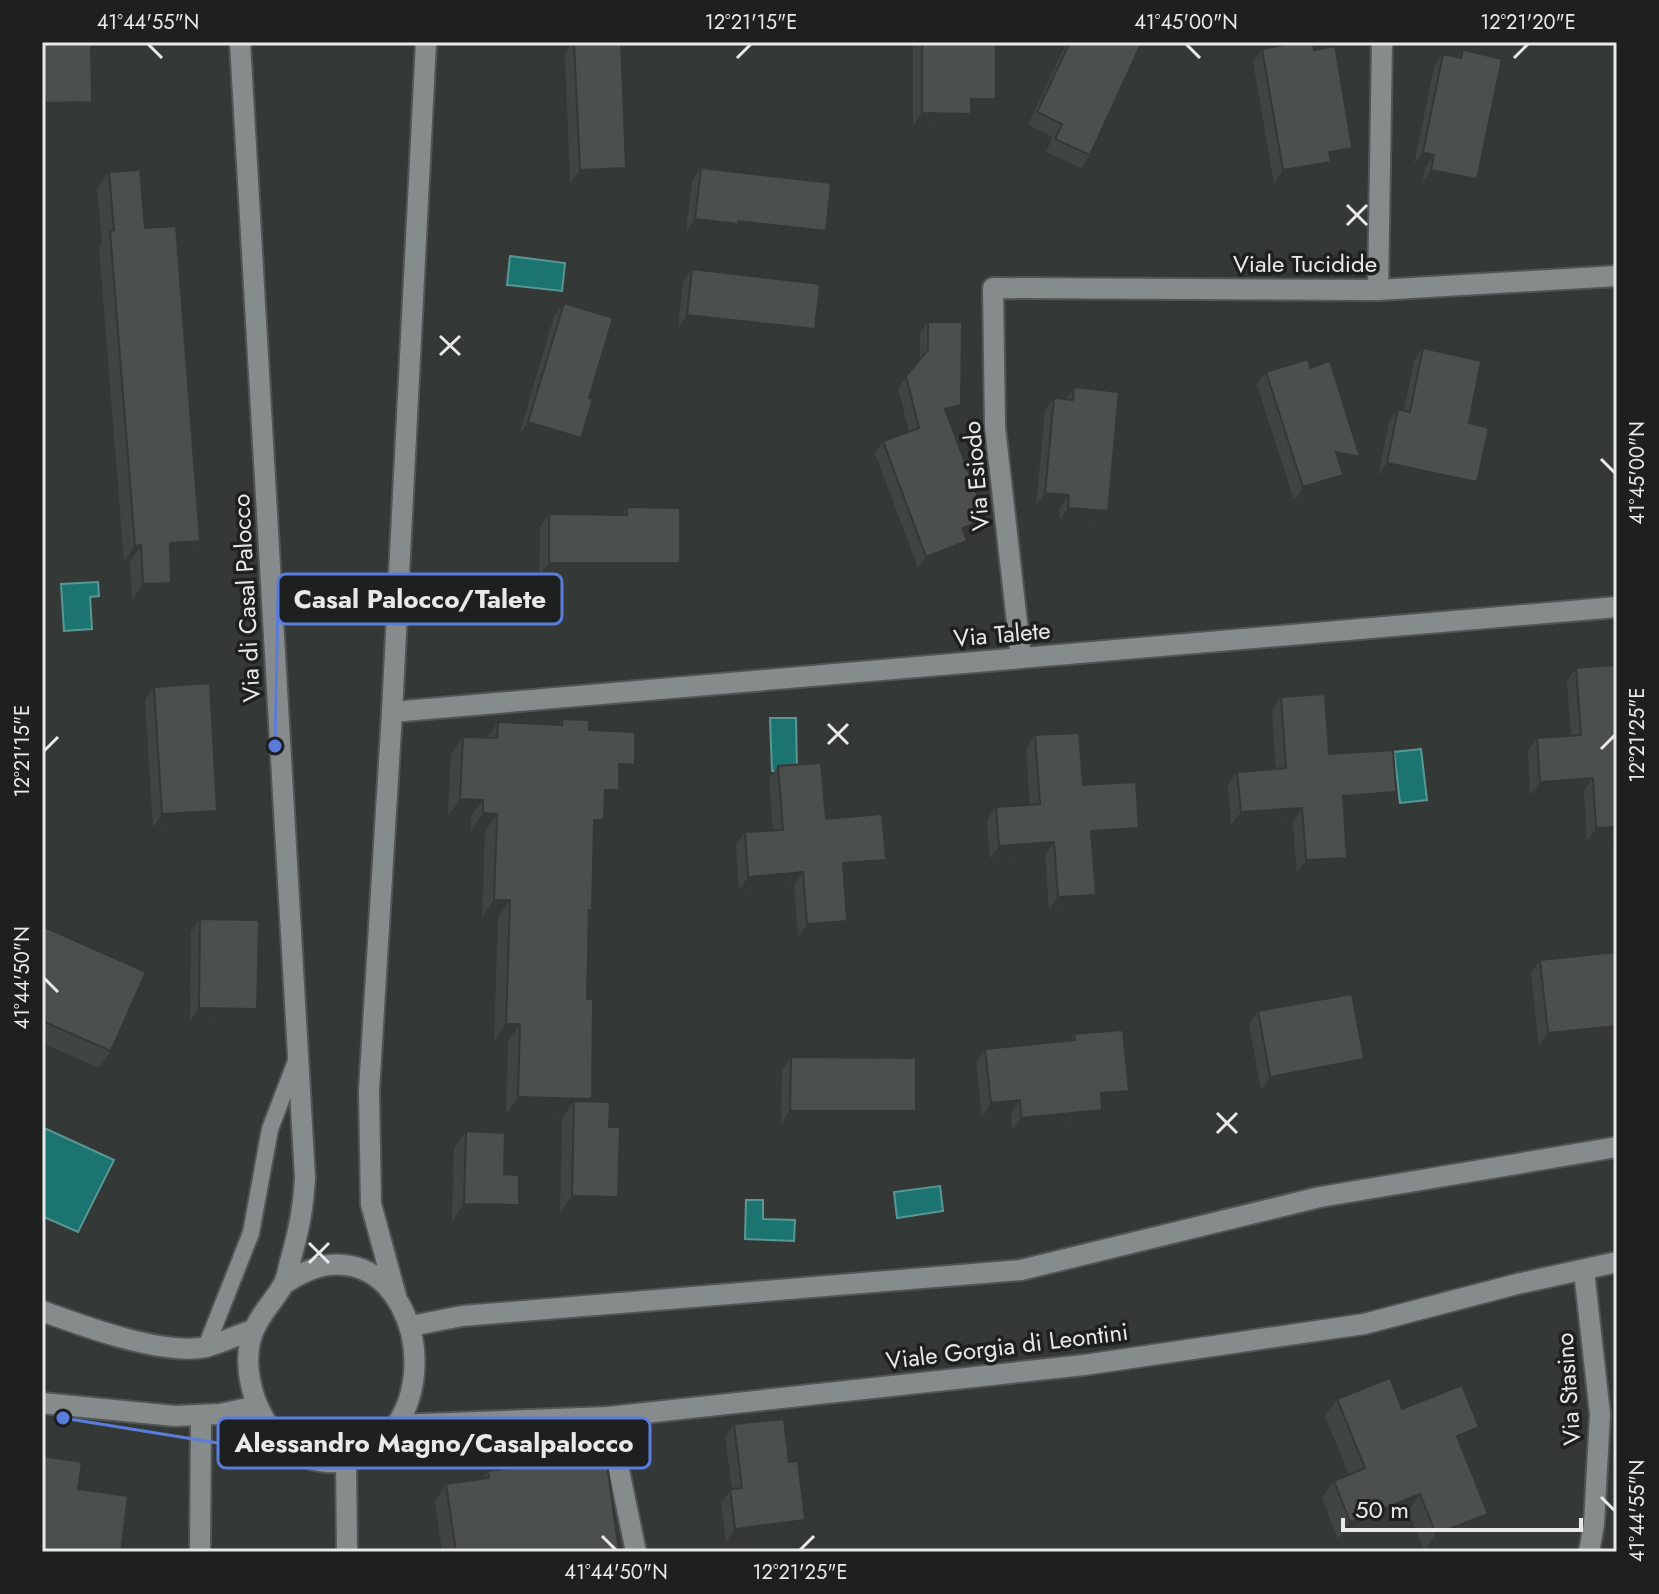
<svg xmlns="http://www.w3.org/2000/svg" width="1659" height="1594" font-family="Jost,sans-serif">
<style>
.water{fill:#1b746f;stroke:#589794;stroke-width:2}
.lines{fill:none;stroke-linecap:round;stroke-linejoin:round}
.service-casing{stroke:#515554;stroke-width:20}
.minor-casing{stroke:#515554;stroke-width:24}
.service{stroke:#868b8b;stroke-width:16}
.minor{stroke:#868b8b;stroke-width:20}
.wall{fill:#404544}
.shaded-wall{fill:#343837}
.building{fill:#4b504f;stroke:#343837;stroke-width:2}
.ticks{fill:none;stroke:#e7eae9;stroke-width:3}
.labels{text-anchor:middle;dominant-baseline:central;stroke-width:7;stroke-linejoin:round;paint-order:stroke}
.street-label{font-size:24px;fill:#e7eae9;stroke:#1e201f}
.leader{fill:none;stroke:#5a7ddd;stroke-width:3}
.callout-dot{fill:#5a7ddd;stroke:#1e201f;stroke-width:3}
.callout{fill:#1e201f;stroke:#5a7ddd;stroke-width:3}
.callout-label{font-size:26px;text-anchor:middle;font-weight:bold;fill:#e7eae9}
.neatline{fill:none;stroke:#e7eae9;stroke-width:3}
.ticks-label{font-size:20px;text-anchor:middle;fill:#e7eae9}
</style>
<rect width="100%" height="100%" fill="#343938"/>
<g class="water">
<path d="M510 256 565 263 562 291 507 285Z"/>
<path d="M98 582 99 596 90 597 92 629 64 631 61 584Z"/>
<path d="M770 718H796L797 770 772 771Z"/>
<path d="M1421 749 1427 800 1400 803 1394 752Z"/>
<path d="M42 1127 114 1160 78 1232 42 1216Z"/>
<path d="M940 1186 943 1211 897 1218 894 1192Z"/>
<path d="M746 1200H763V1219L795 1220 794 1241 745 1239Z"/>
</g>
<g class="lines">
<defs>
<path id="service" d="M206 1347 251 1233 270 1129 296 1061"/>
<g id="minor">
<path d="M240 42 305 1178C303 1210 299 1230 290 1262 288 1269 287 1278 283 1285 272 1304 255 1319 250 1342 240 1390 272 1458 326 1462 349 1464 370 1455 386 1438 455 1365 390 1210 284 1284"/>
<path d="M1378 290 1382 42"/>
<path d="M1021 658 995 427 993 288 1378 290 1617 276"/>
<path d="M392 712 1617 607"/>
<path d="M1584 1271 1600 1414 1594 1524 1589 1552"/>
<path d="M396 1296 371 1204 369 1091 392 712 426 42"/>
<path d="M42 1311C83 1326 163 1356 206 1347 221 1343 237 1335 253 1330"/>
<path d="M411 1326 462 1316 1021 1270 1320 1197 1617 1147"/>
<path d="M42 1403 175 1416 220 1414 257 1406"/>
<path d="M608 1417 636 1552"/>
<path d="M396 1425 608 1417 1084 1365 1364 1324 1517 1284 1617 1262"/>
<path d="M346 1462 347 1552"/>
<path d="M200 1552 201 1416"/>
</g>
</defs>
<use href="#service" class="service-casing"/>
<use href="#minor" class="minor-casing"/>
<use href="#service" class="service"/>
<use href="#minor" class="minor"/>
</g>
<g class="wall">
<path d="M572 42H621L617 181 570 183 565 52Z"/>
<path d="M913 42H996V99L987 112H971L962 127 913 126Z"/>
<path d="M1067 42H1142L1090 155 1081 168 1046 152 1053 137 1028 125Z"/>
<path d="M1262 49 1314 50 1352 148 1343 161 1330 163 1322 175 1274 183 1253 62Z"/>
<path d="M1463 50 1468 192 1422 183 1425 168 1414 165 1434 67 1443 54 1458 57Z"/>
<path d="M701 168 817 244 730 234 728 237 686 232 692 181Z"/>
<path d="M109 172 145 228 200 541 189 557 170 558 171 583 160 599 132 600 130 562H124L99 247 102 243 97 188Z"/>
<path d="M692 269 806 342 678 328 683 282Z"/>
<path d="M564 303 589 398 581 438 572 451 519 435 554 316Z"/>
<path d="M928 322 953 416 948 418 986 519 978 531 965 536 967 541 959 553 918 568 875 453 883 441 909 432 898 388 920 360V333Z"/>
<path d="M1423 348 1468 495 1378 476 1389 422 1398 409 1404 411 1414 361Z"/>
<path d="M1266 372 1360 457 1351 470 1341 468 1343 475 1334 488 1294 500 1257 385Z"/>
<path d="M1074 387 1108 511 1099 524 1059 521 1060 508 1036 506 1045 411 1054 398 1065 400Z"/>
<path d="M627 507 671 576H539L540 527 549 514 622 515Z"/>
<path d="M1576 668 1617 840 1587 841 1584 791 1530 795 1528 751 1537 738 1571 735 1567 681Z"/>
<path d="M154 687 208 824 153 827 145 700Z"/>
<path d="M1281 697 1329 754 1396 792 1387 805 1344 808 1338 871 1297 873 1293 821 1231 825 1228 785 1237 772 1276 769 1272 710Z"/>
<path d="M562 719 589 730 635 765 623 782H619L607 807H605L604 820 593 836 592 910 589 914 587 999 590 1102 606 1215 560 1213 562 1118 564 1116 506 1114 508 1041H494L498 917H482L485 831H471V817L448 816 451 754 463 737 487 738 498 722 558 725Z"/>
<path d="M1035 735 1083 785 1139 828 1130 841 1092 843 1096 895 1086 908 1049 910 1045 855 990 859 987 820 996 807 1030 805 1026 749Z"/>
<path d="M778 766 826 819 886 860 877 873 844 875 838 934 798 937 794 886 739 890 736 845 745 832 773 830 769 779Z"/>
<path d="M200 919 248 1022 190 1021 191 932Z"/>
<path d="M42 926 111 1051 99 1068 42 1043Z"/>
<path d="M1617 952V1038L1539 1046 1531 973 1540 960Z"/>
<path d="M1258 1011 1364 1059 1355 1072 1261 1090 1249 1024Z"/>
<path d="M1074 1034 1129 1091 1120 1104 1102 1105 1093 1123 1012 1131 1011 1113 982 1116 976 1062 985 1049 1070 1040Z"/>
<path d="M791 1057 916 1111 907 1124H781L782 1070Z"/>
<path d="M466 1131 504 1174 507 1222 452 1221 454 1148Z"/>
<path d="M1337 1399 1402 1409 1479 1427 1467 1444 1461 1446 1488 1514 1476 1531 1424 1551 1408 1511 1338 1539 1322 1498 1334 1481 1349 1475 1325 1416Z"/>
<path d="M734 1424 789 1462 796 1533 726 1542 721 1502 732 1489 725 1437Z"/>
<path d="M488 1471 619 1552H442L435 1501 446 1484 482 1479Z"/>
</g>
<g class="shaded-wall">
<path d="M971 99H996L987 112H962Z"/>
<path d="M92 102 80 119 42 120V103Z"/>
<path d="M922 113 971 114 962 127 913 126Z"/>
<path d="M1352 148 1343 161 1330 163 1322 175 1274 183 1283 170 1329 152Z"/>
<path d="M1423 152 1434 155 1425 168 1414 165Z"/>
<path d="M626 168 617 181 570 183 580 170Z"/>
<path d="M1431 170 1477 179 1468 192 1422 183Z"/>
<path d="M695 219 738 221 826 231 817 244 730 234 728 237 686 232Z"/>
<path d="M687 315 815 329 806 342 678 328Z"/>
<path d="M961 405 953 416 937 420 945 409Z"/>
<path d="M528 422 581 438 572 451 519 435Z"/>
<path d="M1336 452 1360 457 1351 470 1327 465Z"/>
<path d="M1387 463 1477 482 1468 495 1378 476Z"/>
<path d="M1343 475 1334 488 1294 500 1303 487Z"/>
<path d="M1045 493 1069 495 1060 508 1036 506Z"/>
<path d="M1068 508 1108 511 1099 524 1059 521Z"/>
<path d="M986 519 978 531 954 540 962 528Z"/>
<path d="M200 541 189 557 158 559 170 543Z"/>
<path d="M967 541 959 553 918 568 926 557Z"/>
<path d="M141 545 130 562H124L135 546Z"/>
<path d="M549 563H680L671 576H539Z"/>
<path d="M171 583 160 599 132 600 143 584Z"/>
<path d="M619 764 635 765 623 782 607 781Z"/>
<path d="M1593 778 1584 791 1530 795 1540 782Z"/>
<path d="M605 790H619L607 807H593Z"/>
<path d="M1396 792 1387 805 1334 809 1343 796Z"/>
<path d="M460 799 483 800 471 817 448 816Z"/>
<path d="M1302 808 1293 821 1231 825 1241 812Z"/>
<path d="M217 811 208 824 153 827 162 814Z"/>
<path d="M483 813 497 814 485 831H471Z"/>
<path d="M594 820H604L592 837Z"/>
<path d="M1617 827V840L1587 841 1596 828Z"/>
<path d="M1139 828 1130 841 1082 844 1091 831Z"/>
<path d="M1054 842 1045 855 990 859 999 846Z"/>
<path d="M1347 858 1338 871 1297 873 1306 860Z"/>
<path d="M886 860 877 873 834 876 843 863Z"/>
<path d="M803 872 794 886 739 890 748 877Z"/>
<path d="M1096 895 1086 908 1049 910 1058 897Z"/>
<path d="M494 900H510L498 917H482Z"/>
<path d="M847 921 838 934 798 937 807 924Z"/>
<path d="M199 1008 257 1009 248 1022 190 1021Z"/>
<path d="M506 1024H520L508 1041H494Z"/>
<path d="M1617 1026V1038L1539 1046 1548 1033Z"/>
<path d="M1364 1059 1355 1072 1261 1090 1270 1077Z"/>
<path d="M1129 1091 1120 1104 1092 1106 1101 1093Z"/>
<path d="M518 1097 592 1099 580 1116 574 1101 564 1116 506 1114Z"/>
<path d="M1020 1100 1011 1113 982 1116 991 1103Z"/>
<path d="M1102 1110 1093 1123 1012 1131 1021 1118Z"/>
<path d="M790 1111H916L907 1124H781Z"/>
<path d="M572 1196 618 1197 606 1215 560 1213Z"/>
<path d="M464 1204 519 1205 507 1222 452 1221Z"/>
<path d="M1479 1427 1467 1444 1445 1453 1457 1436Z"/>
<path d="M1420 1494 1408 1511 1338 1539 1350 1522Z"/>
<path d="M1488 1514 1476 1531 1424 1551 1436 1534Z"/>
<path d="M805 1520 796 1533 726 1542 735 1529Z"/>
</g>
<g class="building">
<path d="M42 42H91L92 102 42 103Z"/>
<path d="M574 42H621L626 168 580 170Z"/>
<path d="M922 42H996V99H971V114L922 113Z"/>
<path d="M1070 42H1142L1090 155 1055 139 1062 124 1037 112Z"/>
<path d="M1301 42H1313L1314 50 1335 46 1352 148 1329 152 1331 162 1283 170 1262 49Z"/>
<path d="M1463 50 1502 59 1477 179 1431 170 1434 155 1423 152 1443 54 1461 58Z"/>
<path d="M701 168 831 183 826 231 738 221V224L695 219Z"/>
<path d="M140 170 145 228 176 226 200 541 170 543 171 583 143 584 141 545 135 546 110 231 114 230 109 172Z"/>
<path d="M692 269 820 284 815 329 687 315Z"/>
<path d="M564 303 613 318 589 398 593 399 581 438 528 422Z"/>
<path d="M928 322H962L961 405 945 409 986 519 962 528 967 541 926 557 883 441 919 428 906 376 928 350Z"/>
<path d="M1423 348 1481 361 1469 423 1489 428 1477 482 1387 463 1398 409 1410 412Z"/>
<path d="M1308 359 1310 368 1330 361 1360 457 1336 452 1343 475 1303 487 1266 372Z"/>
<path d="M1074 387 1119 392 1108 511 1068 508 1069 495 1045 493 1054 398 1073 400Z"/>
<path d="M627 507 680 508V563H549V514L627 515Z"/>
<path d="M1615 665 1617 689V827L1596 828 1593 778 1540 782 1537 738 1581 735 1576 668Z"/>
<path d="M210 683 217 811 162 814 154 687Z"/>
<path d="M1325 694 1329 754 1393 750 1396 792 1343 796 1347 858 1306 860 1302 808 1241 812 1237 772 1286 768 1281 697Z"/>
<path d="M562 719 589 720V730L635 732V765L619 764V790H605L604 820H594L592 910H589L587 999H593L592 1099 518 1097 520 1024H506L510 900H494L497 814 483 813V800L460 799 463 737 497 738 498 722 562 725Z"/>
<path d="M1079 733 1083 785 1136 782 1139 828 1091 831 1096 895 1058 897 1054 842 999 846 996 807 1040 804 1035 735Z"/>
<path d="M821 763 826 819 882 814 886 860 843 863 847 921 807 924 803 872 748 877 745 832 783 830 778 766Z"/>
<path d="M200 919 259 920 257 1009 199 1008Z"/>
<path d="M42 926 146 972 111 1051 42 1021Z"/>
<path d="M1617 952V1026L1548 1033 1540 960Z"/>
<path d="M1352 994 1364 1059 1270 1077 1258 1011Z"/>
<path d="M1123 1030 1129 1091 1101 1093 1102 1110 1021 1118 1020 1100 991 1103 985 1049 1075 1040 1074 1034Z"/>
<path d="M791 1057 916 1058V1111H790Z"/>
<path d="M574 1101 610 1102 609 1127H620L618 1197 572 1196Z"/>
<path d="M466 1131 505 1133 504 1174 519 1175V1205L464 1204Z"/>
<path d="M1390 1378 1402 1409 1462 1385 1479 1427 1457 1436 1488 1514 1436 1534 1420 1494 1350 1522 1334 1481 1365 1468 1337 1399Z"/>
<path d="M784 1419 789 1462 798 1461 805 1520 735 1529 730 1489 742 1488 734 1424Z"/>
<path d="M42 1456 82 1462 78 1489 128 1496 121 1552H42Z"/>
<path d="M606 1456 619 1552H456L446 1484 489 1478 488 1471Z"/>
</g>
<path class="ticks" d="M148 44 162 58M1186 44 1200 58M737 58 751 44M1514 58 1528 44M1347 205 1367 225M1347 225 1367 205M440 336 460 355M440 355 460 336M1601 459 1615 473M828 724 848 744M828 744 848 724M1601 749 1615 735M44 751 58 737M44 978 58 992M1217 1113 1237 1133M1217 1133 1237 1113M309 1243 329 1263M309 1263 329 1243M1601 1497 1615 1511M602 1536 616 1550M800 1550 814 1536"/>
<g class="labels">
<g class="street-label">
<text x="1305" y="263">Viale Tucidide</text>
<text transform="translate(976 476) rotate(-95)">Via Esiodo</text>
<text transform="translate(246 598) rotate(-93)">Via di Casal Palocco</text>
<text transform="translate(1002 634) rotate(-5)">Via Talete</text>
<text transform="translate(1007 1346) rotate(-7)">Viale Gorgia di Leontini</text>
<text transform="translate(1568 1389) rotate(-94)">Via Stasino</text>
</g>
</g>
<path class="leader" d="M275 746L278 599M63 1418L218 1443"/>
<g class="callout-dot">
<circle cx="275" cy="746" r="8"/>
<circle cx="63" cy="1418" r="8"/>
</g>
<g class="callout">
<rect x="278" y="574" width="284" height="50" rx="8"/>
<rect x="218" y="1418" width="432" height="50" rx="8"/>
</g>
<g class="callout-label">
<text x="420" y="608">Casal Palocco/Talete</text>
<text x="434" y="1452">Alessandro Magno/Casalpalocco</text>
</g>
<rect width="1659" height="1594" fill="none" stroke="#1e201f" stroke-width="88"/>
<path d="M1343 1518v12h238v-12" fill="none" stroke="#e7eae9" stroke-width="4"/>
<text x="1355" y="1518" font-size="24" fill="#e7eae9" stroke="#1e201f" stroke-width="6" paint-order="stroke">50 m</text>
<rect x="44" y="44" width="1571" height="1506" class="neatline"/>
<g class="ticks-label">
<text x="148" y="29">41°44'55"N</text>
<text x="751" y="29">12°21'15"E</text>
<text x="1186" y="29">41°45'00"N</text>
<text x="1528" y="29">12°21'20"E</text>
<text transform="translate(1637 473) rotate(-90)" y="7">41°45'00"N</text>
<text transform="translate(1637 735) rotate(-90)" y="7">12°21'25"E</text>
<text transform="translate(22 751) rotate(-90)" y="7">12°21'15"E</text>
<text transform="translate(22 978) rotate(-90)" y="7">41°44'50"N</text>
<text transform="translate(1637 1511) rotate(-90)" y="7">41°44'55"N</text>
<text x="616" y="1579">41°44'50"N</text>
<text x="800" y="1579">12°21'25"E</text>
</g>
</svg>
